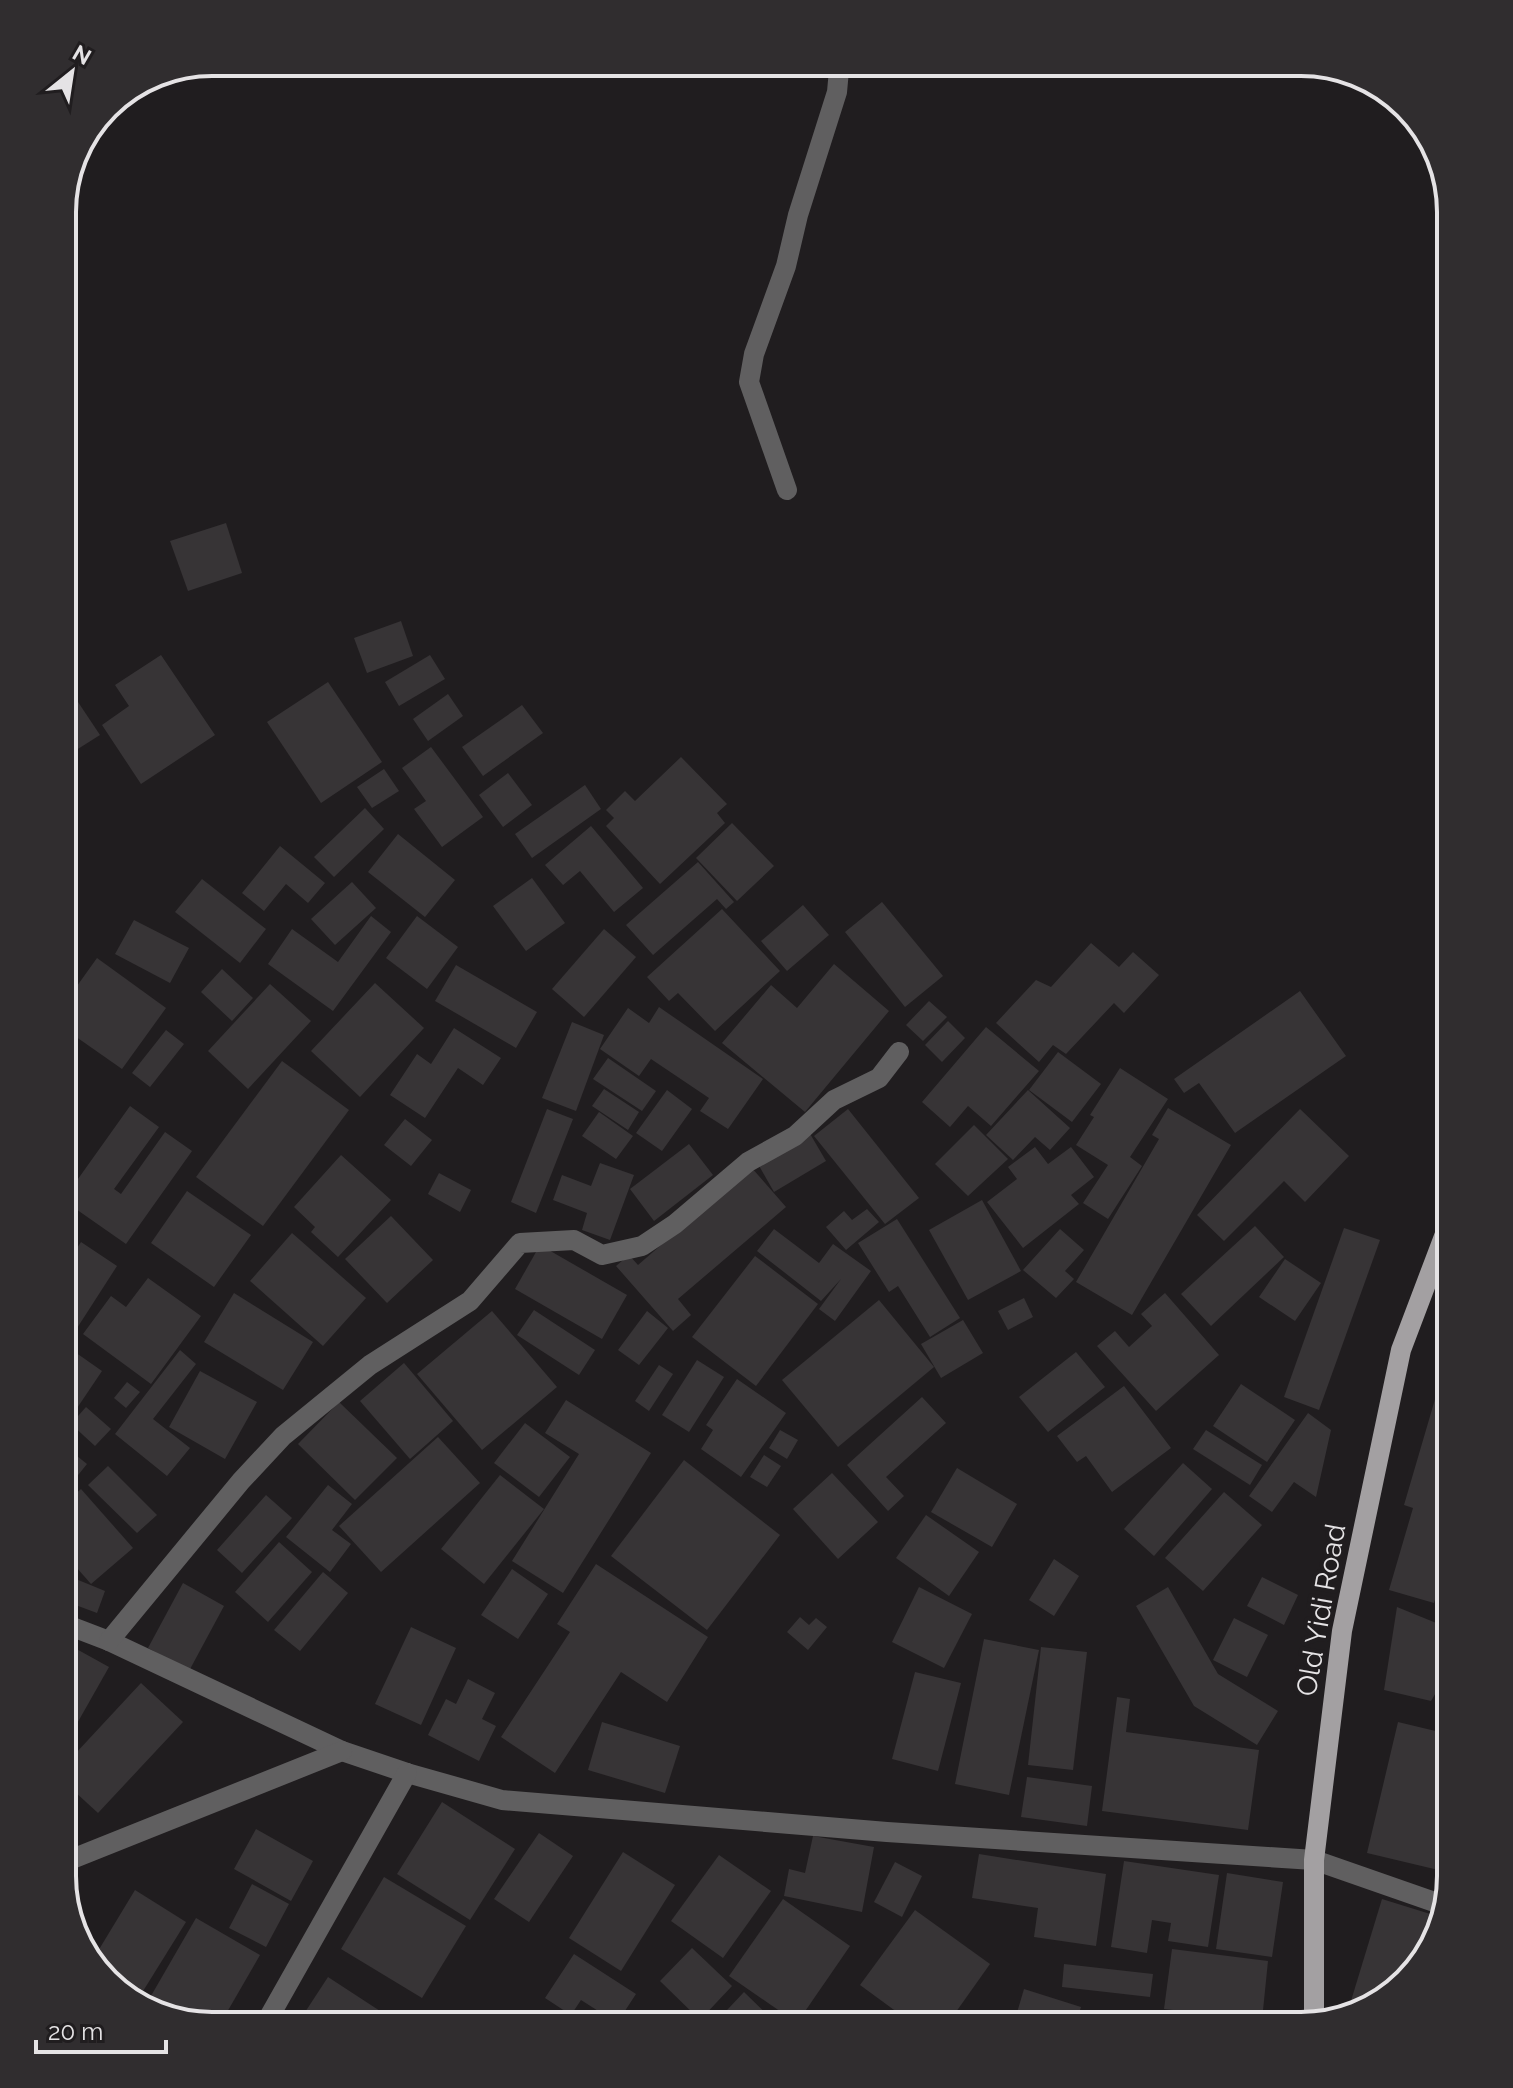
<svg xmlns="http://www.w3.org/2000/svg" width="1513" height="2088" font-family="Raleway,sans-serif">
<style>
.building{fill:#373436}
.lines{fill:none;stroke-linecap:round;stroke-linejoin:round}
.minor{stroke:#605f60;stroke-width:20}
.major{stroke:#a3a0a2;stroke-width:20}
.labels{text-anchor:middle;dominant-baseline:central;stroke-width:8;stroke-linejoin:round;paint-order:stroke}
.street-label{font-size:28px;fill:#e5e3e5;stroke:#201d1f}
.rim{fill:none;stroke:#e5e3e5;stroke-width:4}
</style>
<rect width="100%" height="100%" fill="#201d1f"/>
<g class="building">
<path d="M62 468 70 480 62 484Z"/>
<path d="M226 523 242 573 188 591 170 541Z"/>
<path d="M401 621 413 656 367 673 354 638Z"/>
<path d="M62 624 73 641 62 648Z"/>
<path d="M161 655 215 735 141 784 102 725 129 706 115 685Z"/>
<path d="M430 655 445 679 399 706 385 682Z"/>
<path d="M62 678 100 735 62 759Z"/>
<path d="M328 682 382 762 321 803 267 722Z"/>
<path d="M448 694 463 716 428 741 413 719Z"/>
<path d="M522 705 543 733 483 776 462 747Z"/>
<path d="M431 747 483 817 442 847 414 809 426 801 402 768Z"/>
<path d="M681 757 727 804 717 813 725 823 660 884 606 826 614 818 606 810 625 791 635 801Z"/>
<path d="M384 769 399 791 372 808 357 787Z"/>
<path d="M508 773 532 805 503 827 479 795Z"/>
<path d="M585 785 601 809 532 858 515 834Z"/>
<path d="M365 808 384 829 334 877 314 857Z"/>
<path d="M732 823 774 866 737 901 696 858Z"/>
<path d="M591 826 643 888 614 912 580 871 563 885 545 865Z"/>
<path d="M398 834 455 880 425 917 368 872Z"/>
<path d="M280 846 325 883 308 903 286 884 264 911 242 893Z"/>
<path d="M698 862 734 902 726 909 717 899 653 955 626 925Z"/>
<path d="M532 878 565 923 526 951 493 906Z"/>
<path d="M202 879 266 929 240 963 175 912Z"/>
<path d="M352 882 376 908 335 945 311 919Z"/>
<path d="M882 902 943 976 905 1007 845 932Z"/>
<path d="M803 905 829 935 787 971 761 941Z"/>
<path d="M722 909 780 971 715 1031 678 993 669 1001 647 977Z"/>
<path d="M371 916 391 932 333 1011 268 964 292 929 338 962Z"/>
<path d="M417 916 458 947 427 989 386 958Z"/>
<path d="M134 920 189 948 170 983 115 954Z"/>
<path d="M604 929 636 957 584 1017 552 989Z"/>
<path d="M1091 943 1119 967 1133 952 1159 975 1124 1013 1114 1003 1066 1054 1053 1045 1039 1062 996 1023 1036 980 1051 987Z"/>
<path d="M97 958 166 1008 122 1069 62 1027V1007Z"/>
<path d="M834 964 889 1011 805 1112 722 1043 771 985 797 1008Z"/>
<path d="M456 965 537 1012 516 1048 435 1001Z"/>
<path d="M222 969 253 998 232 1021 201 992Z"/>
<path d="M375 983 424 1028 360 1097 311 1051Z"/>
<path d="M270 984 311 1021 248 1089 208 1051Z"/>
<path d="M1300 991 1346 1056 1235 1133 1199 1083 1184 1093 1174 1079Z"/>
<path d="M929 1001 947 1017 923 1041 906 1025Z"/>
<path d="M659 1007 763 1079 728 1129 700 1111 709 1098 651 1059 639 1076 600 1049 628 1008 649 1023Z"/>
<path d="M948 1021 965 1038 942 1062 925 1045Z"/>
<path d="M572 1022 604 1035 576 1111 542 1098Z"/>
<path d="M986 1027 1039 1071 991 1126 968 1106 950 1127 922 1102Z"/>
<path d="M454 1028 501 1058 483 1085 458 1068 425 1118 390 1095 417 1054 431 1064Z"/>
<path d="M166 1030 184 1044 150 1087 132 1073Z"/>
<path d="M1058 1052 1101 1084 1072 1122 1029 1090Z"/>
<path d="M608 1058 656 1091 642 1111 593 1079Z"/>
<path d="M282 1061 349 1110 263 1226 196 1177Z"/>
<path d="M1120 1068 1168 1099 1130 1157 1142 1166 1108 1219 1083 1203 1108 1165 1076 1145 1094 1117 1090 1115Z"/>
<path d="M604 1089 639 1112 628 1130 592 1106Z"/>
<path d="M667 1090 692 1109 662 1151 636 1133Z"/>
<path d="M1028 1090 1070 1128 1050 1150 1035 1137 1013 1160 986 1135Z"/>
<path d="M130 1106 159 1127 114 1189 121 1194 165 1132 192 1151 126 1244 63 1200Z"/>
<path d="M1168 1108 1231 1145 1132 1315 1076 1282 1159 1139 1152 1135Z"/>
<path d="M547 1109 573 1119 536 1213 511 1202Z"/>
<path d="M848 1109 919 1198 885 1224 814 1136Z"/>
<path d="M1300 1109 1349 1156 1305 1202 1284 1181 1224 1241 1197 1215Z"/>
<path d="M599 1112 633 1136 616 1159 582 1136Z"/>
<path d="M405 1119 432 1140 411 1166 384 1145Z"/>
<path d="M974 1125 1008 1159 968 1196 935 1164Z"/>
<path d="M809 1132 826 1161 774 1192 758 1164Z"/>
<path d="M689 1144 713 1175 654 1221 630 1189Z"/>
<path d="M1035 1147 1048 1164 1071 1147 1094 1177 1071 1195 1079 1204 1023 1248 987 1202 1017 1179 1008 1167Z"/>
<path d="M341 1155 391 1200 338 1257 311 1232 315 1227 294 1207Z"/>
<path d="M600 1163 634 1175 610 1240 582 1230 587 1213 553 1200 562 1175 591 1186Z"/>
<path d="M751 1167 786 1207 678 1299 691 1315 673 1331 616 1266 629 1255 638 1265Z"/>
<path d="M439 1173 471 1190 460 1212 428 1194Z"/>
<path d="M187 1191 251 1235 214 1287 151 1243Z"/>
<path d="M982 1200 1021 1271 968 1300 929 1230Z"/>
<path d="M867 1209 879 1222 846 1250 826 1227 844 1211 852 1220Z"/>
<path d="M391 1216 433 1260 387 1303 345 1259Z"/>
<path d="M897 1219 960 1318 930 1337 898 1286 889 1292 858 1243Z"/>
<path d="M1255 1226 1284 1257 1211 1326 1181 1294Z"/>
<path d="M1344 1228 1380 1240 1319 1410 1284 1397Z"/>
<path d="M774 1229 819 1263 833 1244 871 1271 835 1321 819 1309 841 1279 821 1301 757 1251Z"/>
<path d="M1060 1229 1084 1250 1065 1271 1074 1279 1056 1298 1023 1270Z"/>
<path d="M292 1233 366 1298 323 1346 250 1281Z"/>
<path d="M81 1242 117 1266 70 1339 62 1334V1271Z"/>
<path d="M540 1245 627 1295 602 1339 515 1289Z"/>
<path d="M755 1256 818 1304 756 1386 692 1337Z"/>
<path d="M1285 1259 1321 1283 1295 1321 1259 1297Z"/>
<path d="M148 1278 201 1316 151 1384 83 1334 111 1296 126 1307Z"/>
<path d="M234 1293 313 1342 283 1390 204 1342Z"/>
<path d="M1165 1293 1219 1355 1156 1411 1097 1346 1115 1331 1129 1347 1152 1326 1141 1314Z"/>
<path d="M1024 1298 1033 1317 1008 1330 998 1311Z"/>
<path d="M879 1300 934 1367 838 1447 782 1380Z"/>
<path d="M534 1310 595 1350 579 1375 517 1335Z"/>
<path d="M492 1311 557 1387 482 1450 417 1374Z"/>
<path d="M647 1311 668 1328 639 1365 618 1350Z"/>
<path d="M963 1320 983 1353 941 1378 921 1344Z"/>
<path d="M62 1343 102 1371 67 1423 62 1420Z"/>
<path d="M180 1350 196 1364 153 1419 190 1448 167 1476 115 1434Z"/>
<path d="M1076 1352 1105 1387 1048 1432 1019 1397Z"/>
<path d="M697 1360 724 1377 689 1432 662 1415Z"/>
<path d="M404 1363 453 1421 410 1459 360 1401Z"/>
<path d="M659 1365 673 1374 649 1411 635 1401Z"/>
<path d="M200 1371 257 1402 225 1459 169 1427Z"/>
<path d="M737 1379 786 1413 741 1477 701 1449 713 1430 706 1425Z"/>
<path d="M127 1382 140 1392 126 1408 114 1398Z"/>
<path d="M1241 1384 1295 1420 1267 1462 1213 1426Z"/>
<path d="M1124 1386 1171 1448 1112 1492 1086 1456 1077 1462 1057 1436Z"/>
<path d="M1438 1389 1451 1393V1498L1440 1534 1451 1537V1546L1434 1603 1389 1590 1413 1508 1404 1505Z"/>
<path d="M922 1397 946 1423 886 1477 904 1496 888 1511 847 1465Z"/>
<path d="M566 1400 651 1453 563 1593 512 1561 579 1454 545 1433Z"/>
<path d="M339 1402 397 1458 355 1500 298 1444Z"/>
<path d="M86 1407 111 1429 95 1446 71 1424Z"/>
<path d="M1308 1413 1331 1430 1316 1497 1294 1482 1272 1512 1249 1496Z"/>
<path d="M525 1423 570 1457 539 1497 494 1463Z"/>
<path d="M780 1430 798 1440 787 1459 769 1448Z"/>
<path d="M1206 1430 1262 1465 1250 1485 1193 1449Z"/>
<path d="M438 1437 480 1483 381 1572 339 1526Z"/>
<path d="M62 1444 87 1464 62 1495Z"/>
<path d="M764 1455 781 1466 767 1487 750 1477Z"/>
<path d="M684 1460 780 1535 707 1630 611 1556Z"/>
<path d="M1183 1463 1212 1489 1154 1556 1124 1529Z"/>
<path d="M108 1466 157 1515 137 1533 88 1485Z"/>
<path d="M957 1468 1017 1504 992 1547 931 1512Z"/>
<path d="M832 1473 878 1522 838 1559 793 1509Z"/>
<path d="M500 1475 544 1509 484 1584 441 1549Z"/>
<path d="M328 1485 352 1504 332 1530 351 1544 330 1572 286 1537Z"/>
<path d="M81 1489 133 1548 91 1584 62 1551V1506Z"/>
<path d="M1224 1492 1262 1525 1203 1591 1165 1558Z"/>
<path d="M266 1495 292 1518 242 1573 217 1550Z"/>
<path d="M926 1515 979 1552 949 1596 896 1558Z"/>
<path d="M279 1542 312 1572 268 1622 235 1592Z"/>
<path d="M1054 1559 1079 1576 1054 1616 1029 1600Z"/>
<path d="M596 1564 708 1637 667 1702 621 1672 555 1773 501 1737 570 1632 557 1624Z"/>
<path d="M512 1569 548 1594 518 1639 481 1615Z"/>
<path d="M323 1572 348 1593 300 1651 274 1630Z"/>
<path d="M71 1577 105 1591 97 1613 62 1600Z"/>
<path d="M1262 1577 1298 1595 1284 1625 1247 1606Z"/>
<path d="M183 1583 224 1606 189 1671 148 1648Z"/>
<path d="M919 1587 972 1614 944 1668 892 1642Z"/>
<path d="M1168 1587 1218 1674 1278 1711 1257 1745 1194 1706 1136 1606Z"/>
<path d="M1397 1607 1451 1629V1667L1431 1701 1384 1690Z"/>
<path d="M800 1617 809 1625 816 1618 827 1627 808 1650 787 1632Z"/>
<path d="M1234 1618 1268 1635 1247 1677 1213 1660Z"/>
<path d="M411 1627 456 1648 421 1725 375 1704Z"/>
<path d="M984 1639 1039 1650 1009 1795 955 1784Z"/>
<path d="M62 1641 109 1667 62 1750Z"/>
<path d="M1041 1647 1087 1652 1073 1770 1028 1765Z"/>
<path d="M915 1672 961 1683 938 1771 892 1759Z"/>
<path d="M468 1679 495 1693 482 1719 496 1726 479 1761 428 1735 446 1699 456 1704Z"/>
<path d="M141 1683 183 1722 98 1813 62 1780V1768Z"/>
<path d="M1117 1697 1130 1699 1126 1732 1259 1750 1248 1830 1102 1811Z"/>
<path d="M602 1722 680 1746 665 1793 588 1770Z"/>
<path d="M1398 1722 1448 1734 1435 1792 1451 1795V1873L1367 1853Z"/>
<path d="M1027 1777 1092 1786 1087 1826 1021 1817Z"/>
<path d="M442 1802 515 1849 470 1920 397 1874Z"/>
<path d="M256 1829 313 1861 291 1901 234 1869Z"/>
<path d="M539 1833 573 1856 529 1922 494 1899Z"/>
<path d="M813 1836 874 1847 862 1912 784 1896 789 1869 805 1873Z"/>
<path d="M623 1852 675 1885 621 1971 569 1938Z"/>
<path d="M979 1854 1106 1874 1096 1946 1034 1937 1038 1908 972 1898Z"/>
<path d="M719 1855 771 1891 723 1958 671 1921Z"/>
<path d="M1124 1861 1219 1875 1208 1947 1168 1941 1171 1923 1152 1920 1147 1953 1111 1947Z"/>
<path d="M895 1862 922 1876 902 1917 874 1902Z"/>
<path d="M1227 1873 1283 1882 1272 1957 1216 1949Z"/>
<path d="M384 1877 466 1926 422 1998 341 1949Z"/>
<path d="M252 1884 289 1904 266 1947 229 1928Z"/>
<path d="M135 1890 186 1922 135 2004 92 1961Z"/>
<path d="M783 1899 850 1946 797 2023 729 1976Z"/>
<path d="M1382 1899 1440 1917 1431 1951 1376 2006 1347 2014Z"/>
<path d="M70 1905 84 1913 76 1926 72 1913Z"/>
<path d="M915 1910 990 1964 946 2026H916L860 1985Z"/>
<path d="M196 1918 260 1955 219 2026H203L144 2008Z"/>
<path d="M692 1948 732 1986 700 2020 660 1981Z"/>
<path d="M1172 1949 1268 1961 1262 2020 1164 2009Z"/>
<path d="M574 1954 636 1994 617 2023 581 2000 571 2015 545 1998Z"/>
<path d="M1064 1964 1153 1974 1150 1997 1062 1987Z"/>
<path d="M328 1977 403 2026H296Z"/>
<path d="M1024 1989 1081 2007 1075 2026H1013Z"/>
<path d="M744 1992 779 2026H712Z"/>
<path d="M1182 2020 1214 2024V2026H1181Z"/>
</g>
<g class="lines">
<g class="minor">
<path d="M787 490 749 382 754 354 786 266 798 215 837 92 839 70 835 62"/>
<path d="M62 1623 109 1641 342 1751 407 1773 502 1800 887 1832 1314 1860 1443 1905"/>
<path d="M109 1641 241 1481 283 1436 370 1365 470 1301 520 1243 574 1240 602 1255 642 1246 675 1224 748 1162 795 1136 834 1100 879 1078 899 1052"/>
<path d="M62 1863 342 1751"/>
<path d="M264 2026 407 1773"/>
</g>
<path class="major" d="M1314 2022V1860L1342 1631 1401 1350 1451 1218"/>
</g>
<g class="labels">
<g class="street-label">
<text transform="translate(1321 1610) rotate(-80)">Old Yidi Road</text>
</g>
</g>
<path d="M0 0H1513V2088H0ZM212 76H1301A136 136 0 0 1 1437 212V1876A136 136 0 0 1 1301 2012H212A136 136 0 0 1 76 1876V212A136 136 0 0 1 212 76Z" fill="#302d2f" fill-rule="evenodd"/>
<path class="rim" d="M212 76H1301A136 136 0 0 1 1437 212V1876A136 136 0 0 1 1301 2012H212A136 136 0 0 1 76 1876V212A136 136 0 0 1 212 76Z"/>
<g transform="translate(72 72) rotate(30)" stroke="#201d1f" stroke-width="6" paint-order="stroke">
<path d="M0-6L14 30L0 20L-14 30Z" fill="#e5e3e5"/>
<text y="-12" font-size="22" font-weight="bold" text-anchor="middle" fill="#e5e3e5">N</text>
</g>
<path d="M36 2040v12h130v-12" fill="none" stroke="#e5e3e5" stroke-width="4"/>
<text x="48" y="2040" font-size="24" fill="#e5e3e5" stroke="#201d1f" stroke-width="6" paint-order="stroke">20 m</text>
</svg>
